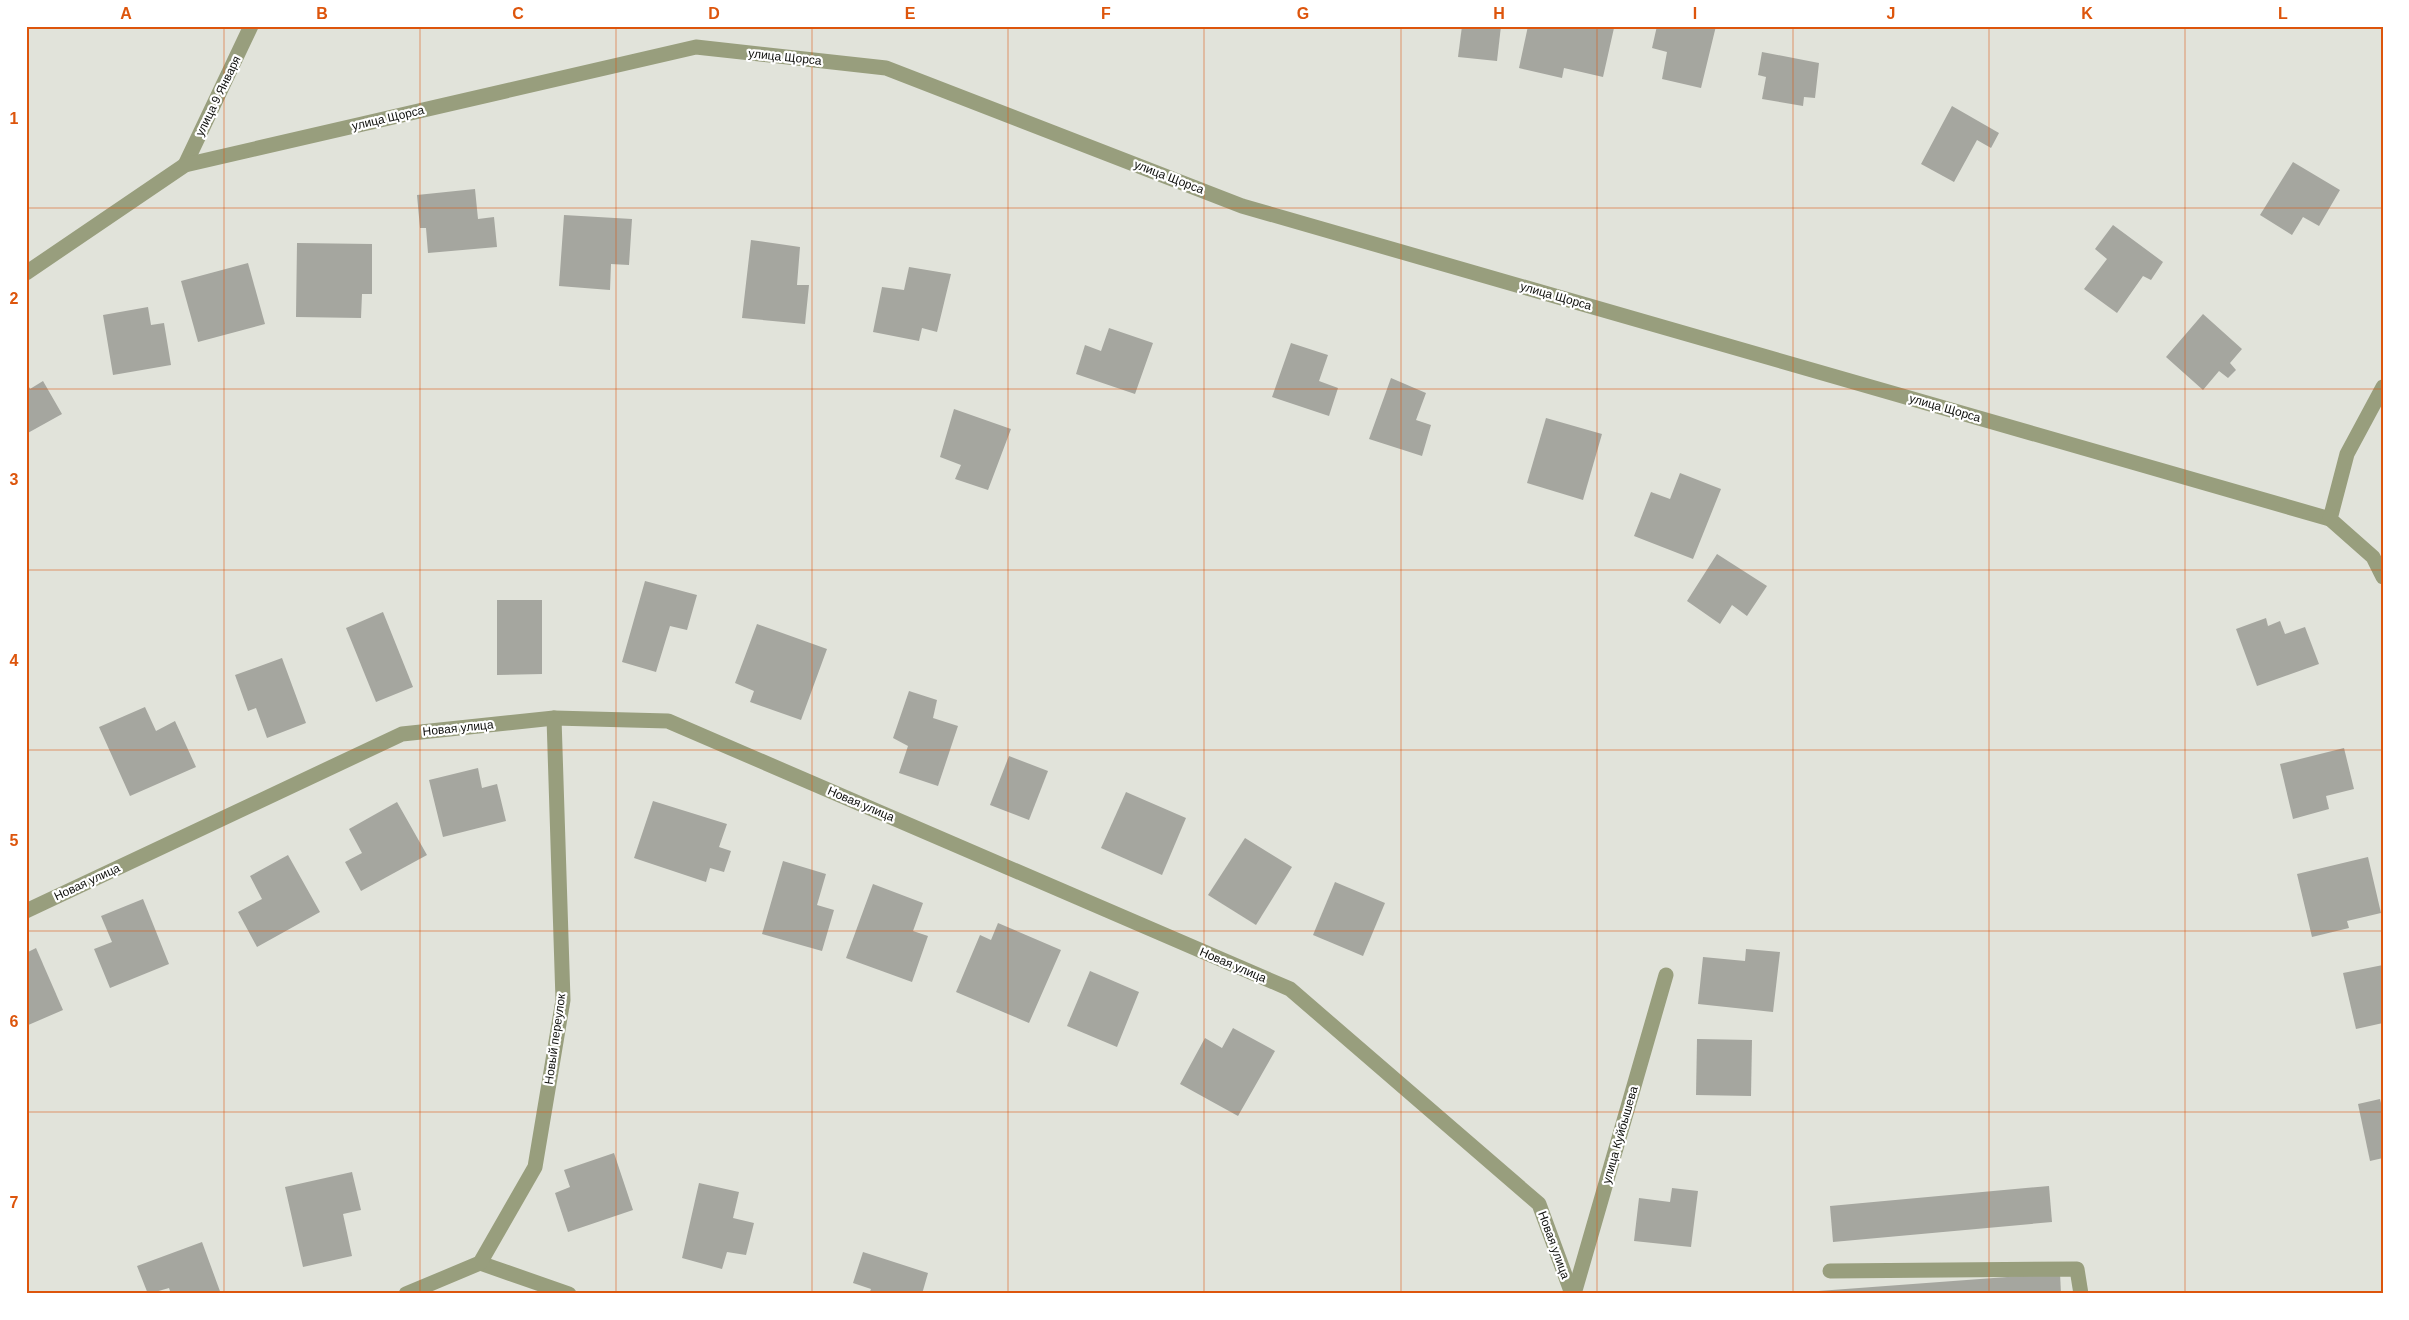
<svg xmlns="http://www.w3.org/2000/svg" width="2409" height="1320" font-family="Arial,sans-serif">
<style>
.building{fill:#a5a69f}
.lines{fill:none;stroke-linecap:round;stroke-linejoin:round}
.minor{stroke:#989e7d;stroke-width:15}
.grid{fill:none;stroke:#dd550c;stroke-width:1;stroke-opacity:0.55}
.labels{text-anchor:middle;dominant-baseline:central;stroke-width:4.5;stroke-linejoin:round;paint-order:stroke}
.street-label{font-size:12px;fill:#0e0f0c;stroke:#fff}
.neatline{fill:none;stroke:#dd550c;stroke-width:2}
.grid-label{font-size:16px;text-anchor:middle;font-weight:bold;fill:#dd550c}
</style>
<rect width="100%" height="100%" fill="#e1e3da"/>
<g class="building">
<path d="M1462 26H1501L1497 61 1458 57Z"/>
<path d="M1528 26 1614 28 1603 77 1564 68 1562 78 1519 68Z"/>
<path d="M1657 26H1716L1701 88 1662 79 1667 52 1652 48Z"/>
<path d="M1762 52 1819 63 1815 98 1804 97 1803 106 1762 99 1766 77 1758 75Z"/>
<path d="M1952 106 1999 133 1991 148 1977 140 1954 182 1921 164Z"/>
<path d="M2293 162 2340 190 2319 226 2303 217 2292 235 2260 215Z"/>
<path d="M475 189 478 219 494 217 497 247 428 253 426 228H420L417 195Z"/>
<path d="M564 215 632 219 629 265 611 264 610 290 559 286Z"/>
<path d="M2113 225 2163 262 2151 280 2143 276 2117 313 2084 289 2107 259 2095 249Z"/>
<path d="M751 240 800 247 797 285H809L805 324 742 318Z"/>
<path d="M297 243 372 244V294H362L361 318 296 317Z"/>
<path d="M248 263 265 324 198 342 181 281Z"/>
<path d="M909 267 951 274 937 332 922 328 919 341 873 332 882 287 904 290Z"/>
<path d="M148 307 151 325 164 323 171 365 113 375 103 315Z"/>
<path d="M2203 314 2242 349 2230 363 2236 370 2228 378 2219 371 2203 390 2166 357Z"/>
<path d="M1109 328 1153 343 1135 394 1076 374 1085 345 1101 351Z"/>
<path d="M1291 343 1328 355 1319 381 1338 388 1329 416 1272 397Z"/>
<path d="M1391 378 1426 393 1416 420 1431 425 1422 456 1369 439Z"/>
<path d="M26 381 30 389 43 381 62 414 26 434Z"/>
<path d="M954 409 1011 429 988 490 955 479 961 465 940 457Z"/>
<path d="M1546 418 1602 434 1583 500 1527 483Z"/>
<path d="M1680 473 1721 489 1693 559 1634 536 1651 492 1670 499Z"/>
<path d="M1717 554 1767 586 1747 616 1732 605 1720 624 1687 601Z"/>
<path d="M645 581 697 595 687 630 670 626 656 672 622 662Z"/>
<path d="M497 600H542V674L497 675Z"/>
<path d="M383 612 413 687 376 702 346 628Z"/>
<path d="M2266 618 2268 626 2280 621 2285 634 2305 627 2319 664 2257 686 2236 629Z"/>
<path d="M757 624 827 649 801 720 750 702 754 691 735 683Z"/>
<path d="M282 658 306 723 267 738 256 708 248 711 235 675Z"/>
<path d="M909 691 937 700 933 718 958 726 938 786 899 773 908 746 893 738Z"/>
<path d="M145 707 156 731 175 721 196 767 130 796 99 727Z"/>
<path d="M2344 748 2354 789 2326 796 2329 809 2293 819 2280 764Z"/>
<path d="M1009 756 1048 771 1029 820 990 805Z"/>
<path d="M478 768 482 788 497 784 506 821 443 837 429 780Z"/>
<path d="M1126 792 1186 818 1162 875 1101 848Z"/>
<path d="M653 801 727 824 719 847 731 851 724 872 710 868 706 882 634 858Z"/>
<path d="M397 802 427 855 361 891 345 862 362 853 349 829Z"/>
<path d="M1245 838 1292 867 1256 925 1208 895Z"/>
<path d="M288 855 320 912 257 947 238 912 262 899 250 876Z"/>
<path d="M2368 857 2381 913 2347 921 2349 928 2312 937 2297 874Z"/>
<path d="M783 861 826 874 817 905 834 910 822 951 762 934Z"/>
<path d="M1335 882 1385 903 1363 956 1313 935Z"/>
<path d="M873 884 923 903 913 931 928 936 912 982 846 958Z"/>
<path d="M143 899 169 964 110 988 94 949 112 942 101 916Z"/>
<path d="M998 923 1061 950 1029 1023 956 992 980 935 991 940Z"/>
<path d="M36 948 63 1010 26 1026V953Z"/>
<path d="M1746 949 1780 952 1773 1012 1698 1004 1703 957 1745 961Z"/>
<path d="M2383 965V1023L2356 1029 2343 973Z"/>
<path d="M1090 971 1139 992 1117 1047 1067 1026Z"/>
<path d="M1233 1028 1275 1051 1238 1116 1180 1084 1205 1038 1222 1048Z"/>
<path d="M1697 1039 1752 1040 1751 1096 1696 1095Z"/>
<path d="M2380 1099 2383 1111V1158L2370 1161 2358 1104Z"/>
<path d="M614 1153 633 1210 568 1232 555 1193 570 1187 564 1170Z"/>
<path d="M352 1172 361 1210 343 1214 352 1256 303 1267 285 1187Z"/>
<path d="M699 1183 739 1192 733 1218 754 1223 746 1255 727 1252 722 1269 682 1258Z"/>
<path d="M2049 1186 2052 1222 1833 1242 1830 1206Z"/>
<path d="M1672 1188 1698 1191 1691 1247 1634 1241 1639 1198 1670 1202Z"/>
<path d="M202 1242 221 1294H171L169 1288 148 1294 137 1266Z"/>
<path d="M863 1252 928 1273 922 1294H869L871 1289 853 1283Z"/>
<path d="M2060 1273 2061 1294H1805V1292Z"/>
</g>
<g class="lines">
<g class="minor">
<path d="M185 165 251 26"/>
<path d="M26 273 185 165 696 47 886 68 1242 206 2330 519"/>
<path d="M2383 387 2347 454 2330 519 2373 557 2383 577"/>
<path d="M26 911 402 734 554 718 668 721 1290 989 1539 1204 1572 1294"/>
<path d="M480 1263 569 1294"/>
<path d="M1830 1271 2077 1269 2081 1294"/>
<path d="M406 1294 480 1263 535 1167 563 1000 554 718"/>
<path d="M1574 1294 1666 975"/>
</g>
</g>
<path class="grid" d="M224 26V1294M420 26V1294M616 26V1294M812 26V1294M1008 26V1294M1204 26V1294M1401 26V1294M1597 26V1294M1793 26V1294M1989 26V1294M2185 26V1294M26 208H2383M26 389H2383M26 570H2383M26 750H2383M26 931H2383M26 1112H2383"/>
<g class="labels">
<g class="street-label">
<text transform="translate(785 57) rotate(6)">улица Щорса</text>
<text transform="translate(218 96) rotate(-64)">улица 9 Января</text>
<text transform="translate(388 118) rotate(-13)">улица Щорса</text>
<text transform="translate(1169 177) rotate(21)">улица Щорса</text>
<text transform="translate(1556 296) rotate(16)">улица Щорса</text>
<text transform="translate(1945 408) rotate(16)">улица Щорса</text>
<text transform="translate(458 728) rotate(-6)">Новая улица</text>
<text transform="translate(861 804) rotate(23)">Новая улица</text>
<text transform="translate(87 882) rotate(-25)">Новая улица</text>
<text transform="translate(1233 965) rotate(23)">Новая улица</text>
<text transform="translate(555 1039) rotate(-82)">Новый переулок</text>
<text transform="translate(1620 1135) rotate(-74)">улица Куйбышева</text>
<text transform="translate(1554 1245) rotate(70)">Новая улица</text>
</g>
</g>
<rect width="2409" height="1320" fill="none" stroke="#ffffff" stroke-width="55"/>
<rect x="28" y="28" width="2354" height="1264" class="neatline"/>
<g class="grid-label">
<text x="126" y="19">A</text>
<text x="322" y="19">B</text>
<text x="518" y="19">C</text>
<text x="714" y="19">D</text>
<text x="910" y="19">E</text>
<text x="1106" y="19">F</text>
<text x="1303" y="19">G</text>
<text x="1499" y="19">H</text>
<text x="1695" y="19">I</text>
<text x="1891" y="19">J</text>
<text x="2087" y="19">K</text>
<text x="2283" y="19">L</text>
<text x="14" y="124">1</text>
<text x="14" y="304">2</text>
<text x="14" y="485">3</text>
<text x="14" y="666">4</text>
<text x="14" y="846">5</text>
<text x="14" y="1027">6</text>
<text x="14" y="1208">7</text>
</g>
</svg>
